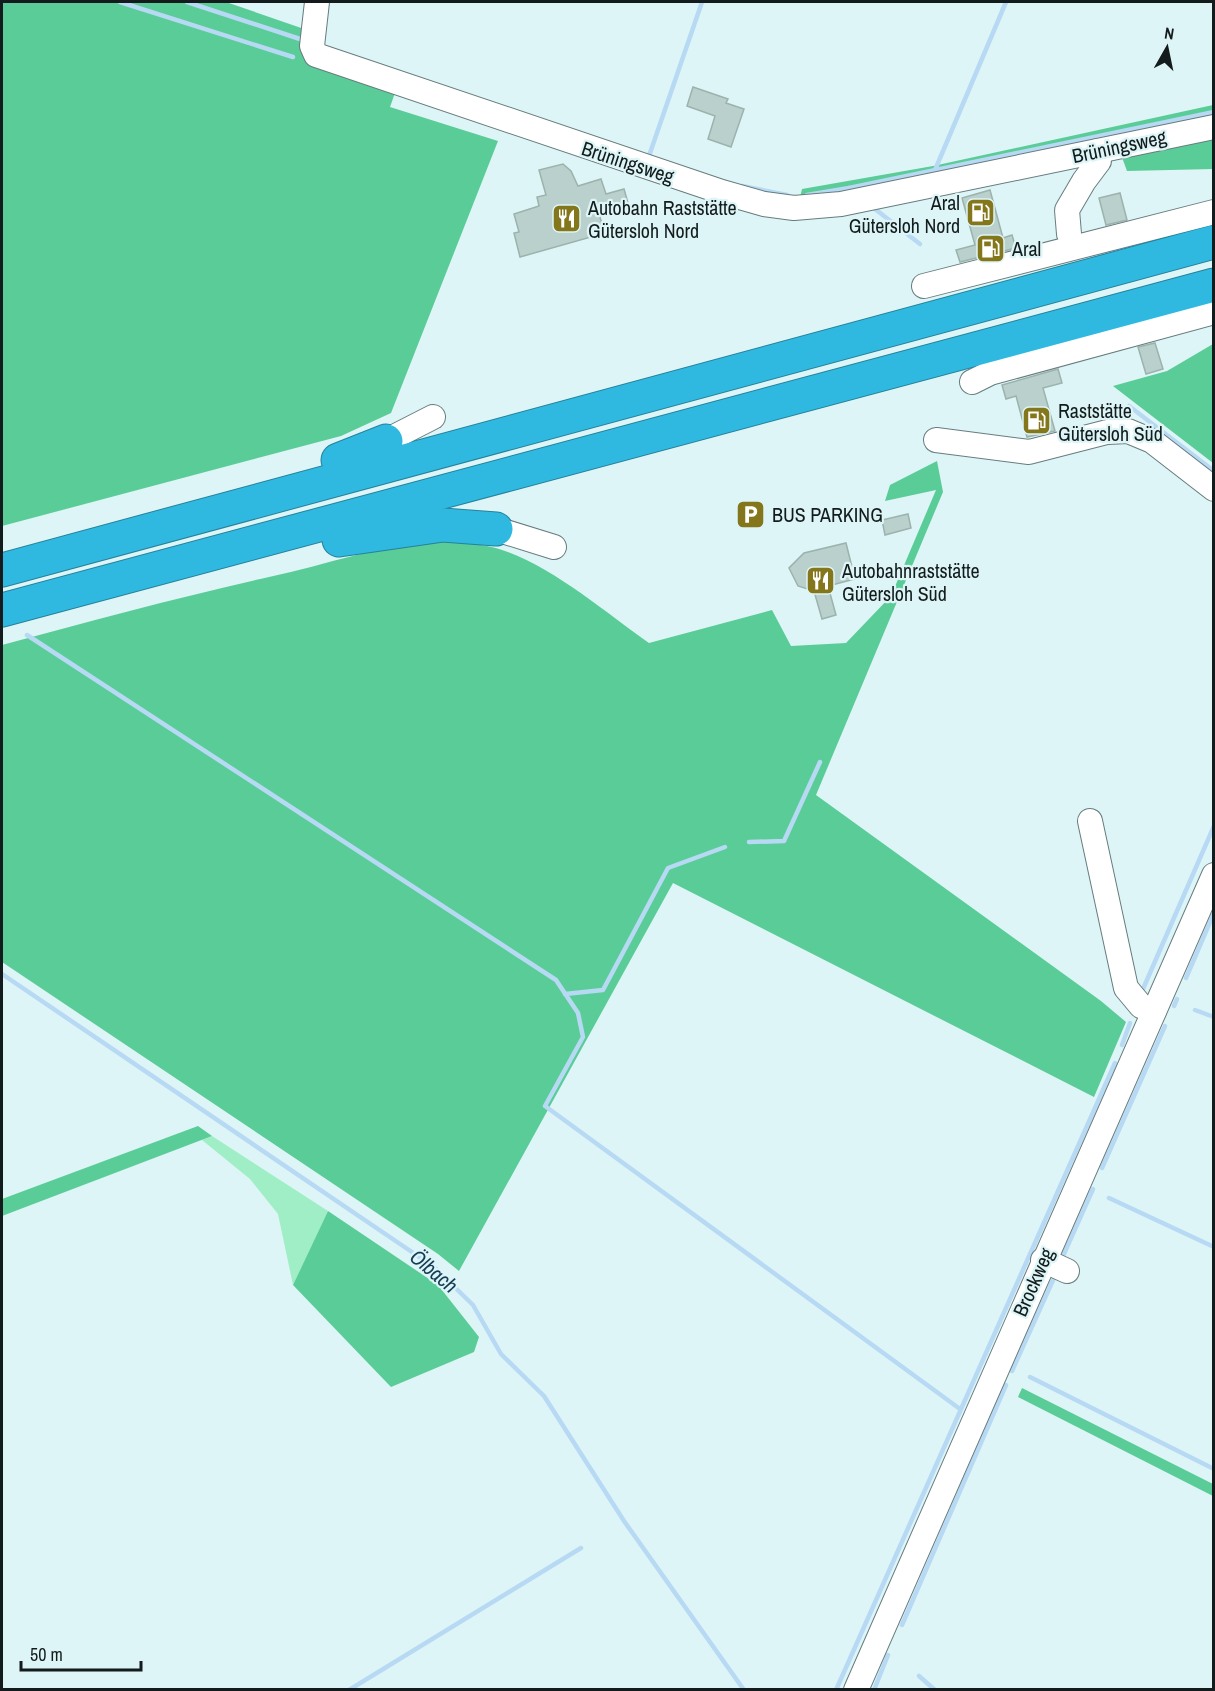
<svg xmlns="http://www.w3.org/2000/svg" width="1215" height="1691" font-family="'Archivo Narrow',sans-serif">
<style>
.green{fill:#9feec5}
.forest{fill:#5acc98}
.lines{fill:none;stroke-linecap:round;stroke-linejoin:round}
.stream{stroke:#b7d9f4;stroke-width:4.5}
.building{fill:#bad0cc;stroke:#9cb2ad;stroke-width:1.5}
.minor-casing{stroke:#677c7e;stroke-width:26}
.highway-casing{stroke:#25829b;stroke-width:35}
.minor{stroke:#fff;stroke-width:24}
.highway{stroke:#2fb9e0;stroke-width:33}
.labels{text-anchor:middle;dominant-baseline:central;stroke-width:4.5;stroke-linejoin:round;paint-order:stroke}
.street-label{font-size:20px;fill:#131b1c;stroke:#ddf5f6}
.poi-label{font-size:20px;fill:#131b1c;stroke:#ddf5f6;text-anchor:start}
.water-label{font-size:21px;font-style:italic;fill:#153c56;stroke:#ddf5f6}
</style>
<rect width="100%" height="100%" fill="#ddf5f6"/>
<path class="green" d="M212 1136 328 1211 293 1285 278 1214 250 1179 202 1140Z"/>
<g class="forest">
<path d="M2 2H226L307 30 304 59 396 90 390 107 498 141 391 413 341 436 2 526Z"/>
<path d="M1213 105V119L799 202 802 189 933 166Z"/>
<path d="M1213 132V169L1127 171 1120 152Z"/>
<path d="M1213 344V463L1113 386 1167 371Z"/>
<path d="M937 461 943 492 816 795 1101 1001 1126 1022 1094 1097 673 883 459 1271 438 1254 2 962V645C91 621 179 597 269 577 341 562 412 531 487 546 542 557 603 611 649 643L772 610 791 646 846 643 891 596 936 490 885 501 890 485Z"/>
<path d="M198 1126 212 1136 2 1216V1199Z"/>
<path d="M328 1211 438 1285 479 1337 474 1352 391 1387 293 1285Z"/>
<path d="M1022 1388 1213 1484V1496L1018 1397Z"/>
</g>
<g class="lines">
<g class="stream">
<path d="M120 2 293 57"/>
<path d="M187 2 303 40"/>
<path d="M649 156 702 2"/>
<path d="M935 170 1006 2"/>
<path d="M742 186 787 195"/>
<path d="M849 188 1214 112"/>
<path d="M807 195 849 188 853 191"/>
<path d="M875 209 920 244"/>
<path d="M1129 406 1214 471"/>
<path d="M27 635 556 980 578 1013 583 1037 545 1106 960 1409"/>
<path d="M749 842 784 841 820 762"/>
<path d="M2 974 434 1267 473 1305 501 1354 544 1396 624 1521 744 1690"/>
<path d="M1186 978 1214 913"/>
<path d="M1143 989 1214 826"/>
<path d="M565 994 603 990 668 868 725 847"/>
<path d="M1174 1006 1177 999"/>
<path d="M1195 1010 1214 1017"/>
<path d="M1122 1045 1130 1023"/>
<path d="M1102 1168 1165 1026"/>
<path d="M1109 1198 1214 1247"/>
<path d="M1063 1256 1093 1189"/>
<path d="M1012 1371 1054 1278"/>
<path d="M1030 1377 1214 1469"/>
<path d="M902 1625 1006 1385"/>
<path d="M919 1676 935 1690"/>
<path d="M349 1690 581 1548"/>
<path d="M836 1690 1115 1063"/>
<path d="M874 1690 888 1655"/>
</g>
</g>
<g class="building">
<path d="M693 87 728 99 726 103 744 109 731 147 708 139 715 116 687 106Z"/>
<path d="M563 164 571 171 578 186 601 179 606 194 624 189 628 203 598 211 605 233 520 257 514 233 519 232 514 214 539 206 537 197 546 195 539 170Z"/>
<path d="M990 190 1003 238 1012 235 1016 248 960 262 956 250 975 245 962 198Z"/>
<path d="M1120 193 1127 220 1106 225 1099 198Z"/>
<path d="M1155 343 1163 369 1146 374 1138 347Z"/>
<path d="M1058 369 1062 383 1043 388 1055 431 1027 437 1016 396 1006 399 1002 385Z"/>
<path d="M908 514 911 528 885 535 882 520Z"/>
<path d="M846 543 855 579 828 586 836 615 822 619 814 591 798 586 789 568 804 553Z"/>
</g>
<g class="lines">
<defs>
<g id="minor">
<path d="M317 2 312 46 316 55 722 192 764 204 794 208 841 204 1214 127"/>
<path d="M1069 234 1067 210 1084 181 1099 161 1098 151"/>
<path d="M924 286 1214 212"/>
<path d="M972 382 990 373 1214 312"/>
<path d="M936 440 1029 452 1107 432 1128 431 1152 441 1214 489"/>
<path d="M386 441 433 417"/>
<path d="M496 529 554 547"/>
<path d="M1090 821 1126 988 1141 1006 1154 1011"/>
<path d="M1043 1260 1067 1271"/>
<path d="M856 1690 1214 875"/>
</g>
<g id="highway">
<path d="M338 460 386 441"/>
<path d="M339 540 443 525 496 529"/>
<path d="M2 570 1214 242"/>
<path d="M2 610 1214 285"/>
</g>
</defs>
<use href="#minor" class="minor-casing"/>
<use href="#highway" class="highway-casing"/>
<use href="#minor" class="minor"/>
<use href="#highway" class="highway"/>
</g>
<defs>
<symbol id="fuel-square" viewBox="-11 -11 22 22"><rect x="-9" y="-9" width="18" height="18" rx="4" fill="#84761a" stroke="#ddf5f6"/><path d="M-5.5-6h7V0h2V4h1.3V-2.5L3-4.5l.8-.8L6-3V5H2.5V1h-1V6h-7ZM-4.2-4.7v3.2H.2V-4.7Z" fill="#fff"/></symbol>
<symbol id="restaurant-square" viewBox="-11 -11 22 22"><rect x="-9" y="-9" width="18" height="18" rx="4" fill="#84761a" stroke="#ddf5f6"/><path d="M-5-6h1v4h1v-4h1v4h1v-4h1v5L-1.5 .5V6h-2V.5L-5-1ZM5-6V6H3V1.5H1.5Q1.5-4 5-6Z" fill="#fff"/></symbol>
<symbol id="parking-square" viewBox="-11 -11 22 22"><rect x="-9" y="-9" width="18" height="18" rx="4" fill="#84761a" stroke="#ddf5f6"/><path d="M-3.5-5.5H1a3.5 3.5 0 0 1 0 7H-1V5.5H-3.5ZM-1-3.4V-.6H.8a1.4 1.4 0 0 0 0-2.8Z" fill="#fff"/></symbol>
</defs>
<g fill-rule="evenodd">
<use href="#fuel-square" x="964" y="196" width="33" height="33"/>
<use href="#restaurant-square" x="550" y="202" width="33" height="33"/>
<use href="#fuel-square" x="974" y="232" width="33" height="33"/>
<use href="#fuel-square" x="1020" y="404" width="33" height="33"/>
<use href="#parking-square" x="734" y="498" width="33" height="33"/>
<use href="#restaurant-square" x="804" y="564" width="33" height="33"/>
</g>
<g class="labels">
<g class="street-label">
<text transform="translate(1119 146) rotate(-12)">Brüningsweg</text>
<text transform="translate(628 162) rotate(18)">Brüningsweg</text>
<text transform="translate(1033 1282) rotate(-66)">Brockweg</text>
</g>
<g class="poi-label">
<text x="960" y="202" text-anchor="end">Aral<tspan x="960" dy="23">Gütersloh Nord</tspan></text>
<text x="588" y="207">Autobahn Raststätte<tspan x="588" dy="23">Gütersloh Nord</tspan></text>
<text x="1012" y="248">Aral</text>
<text x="1058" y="410">Raststätte<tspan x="1058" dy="23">Gütersloh Süd</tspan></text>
<text x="772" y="514">BUS PARKING</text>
<text x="842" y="570">Autobahnraststätte<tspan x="842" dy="23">Gütersloh Süd</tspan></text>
</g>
<g class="water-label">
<text transform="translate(434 1271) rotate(40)">Ölbach</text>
</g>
</g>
<rect width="1215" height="1691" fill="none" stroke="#131b1c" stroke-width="6"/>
<g transform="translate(1167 48) rotate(9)" stroke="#ddf5f6" stroke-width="4.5" paint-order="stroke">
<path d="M0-4.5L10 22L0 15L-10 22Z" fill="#131b1c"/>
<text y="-9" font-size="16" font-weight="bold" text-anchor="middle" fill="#131b1c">N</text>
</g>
<path d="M21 1661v9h120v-9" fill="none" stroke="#131b1c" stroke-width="3"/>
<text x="30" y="1661" font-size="18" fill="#131b1c" stroke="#ddf5f6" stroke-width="4.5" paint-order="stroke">50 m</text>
</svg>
